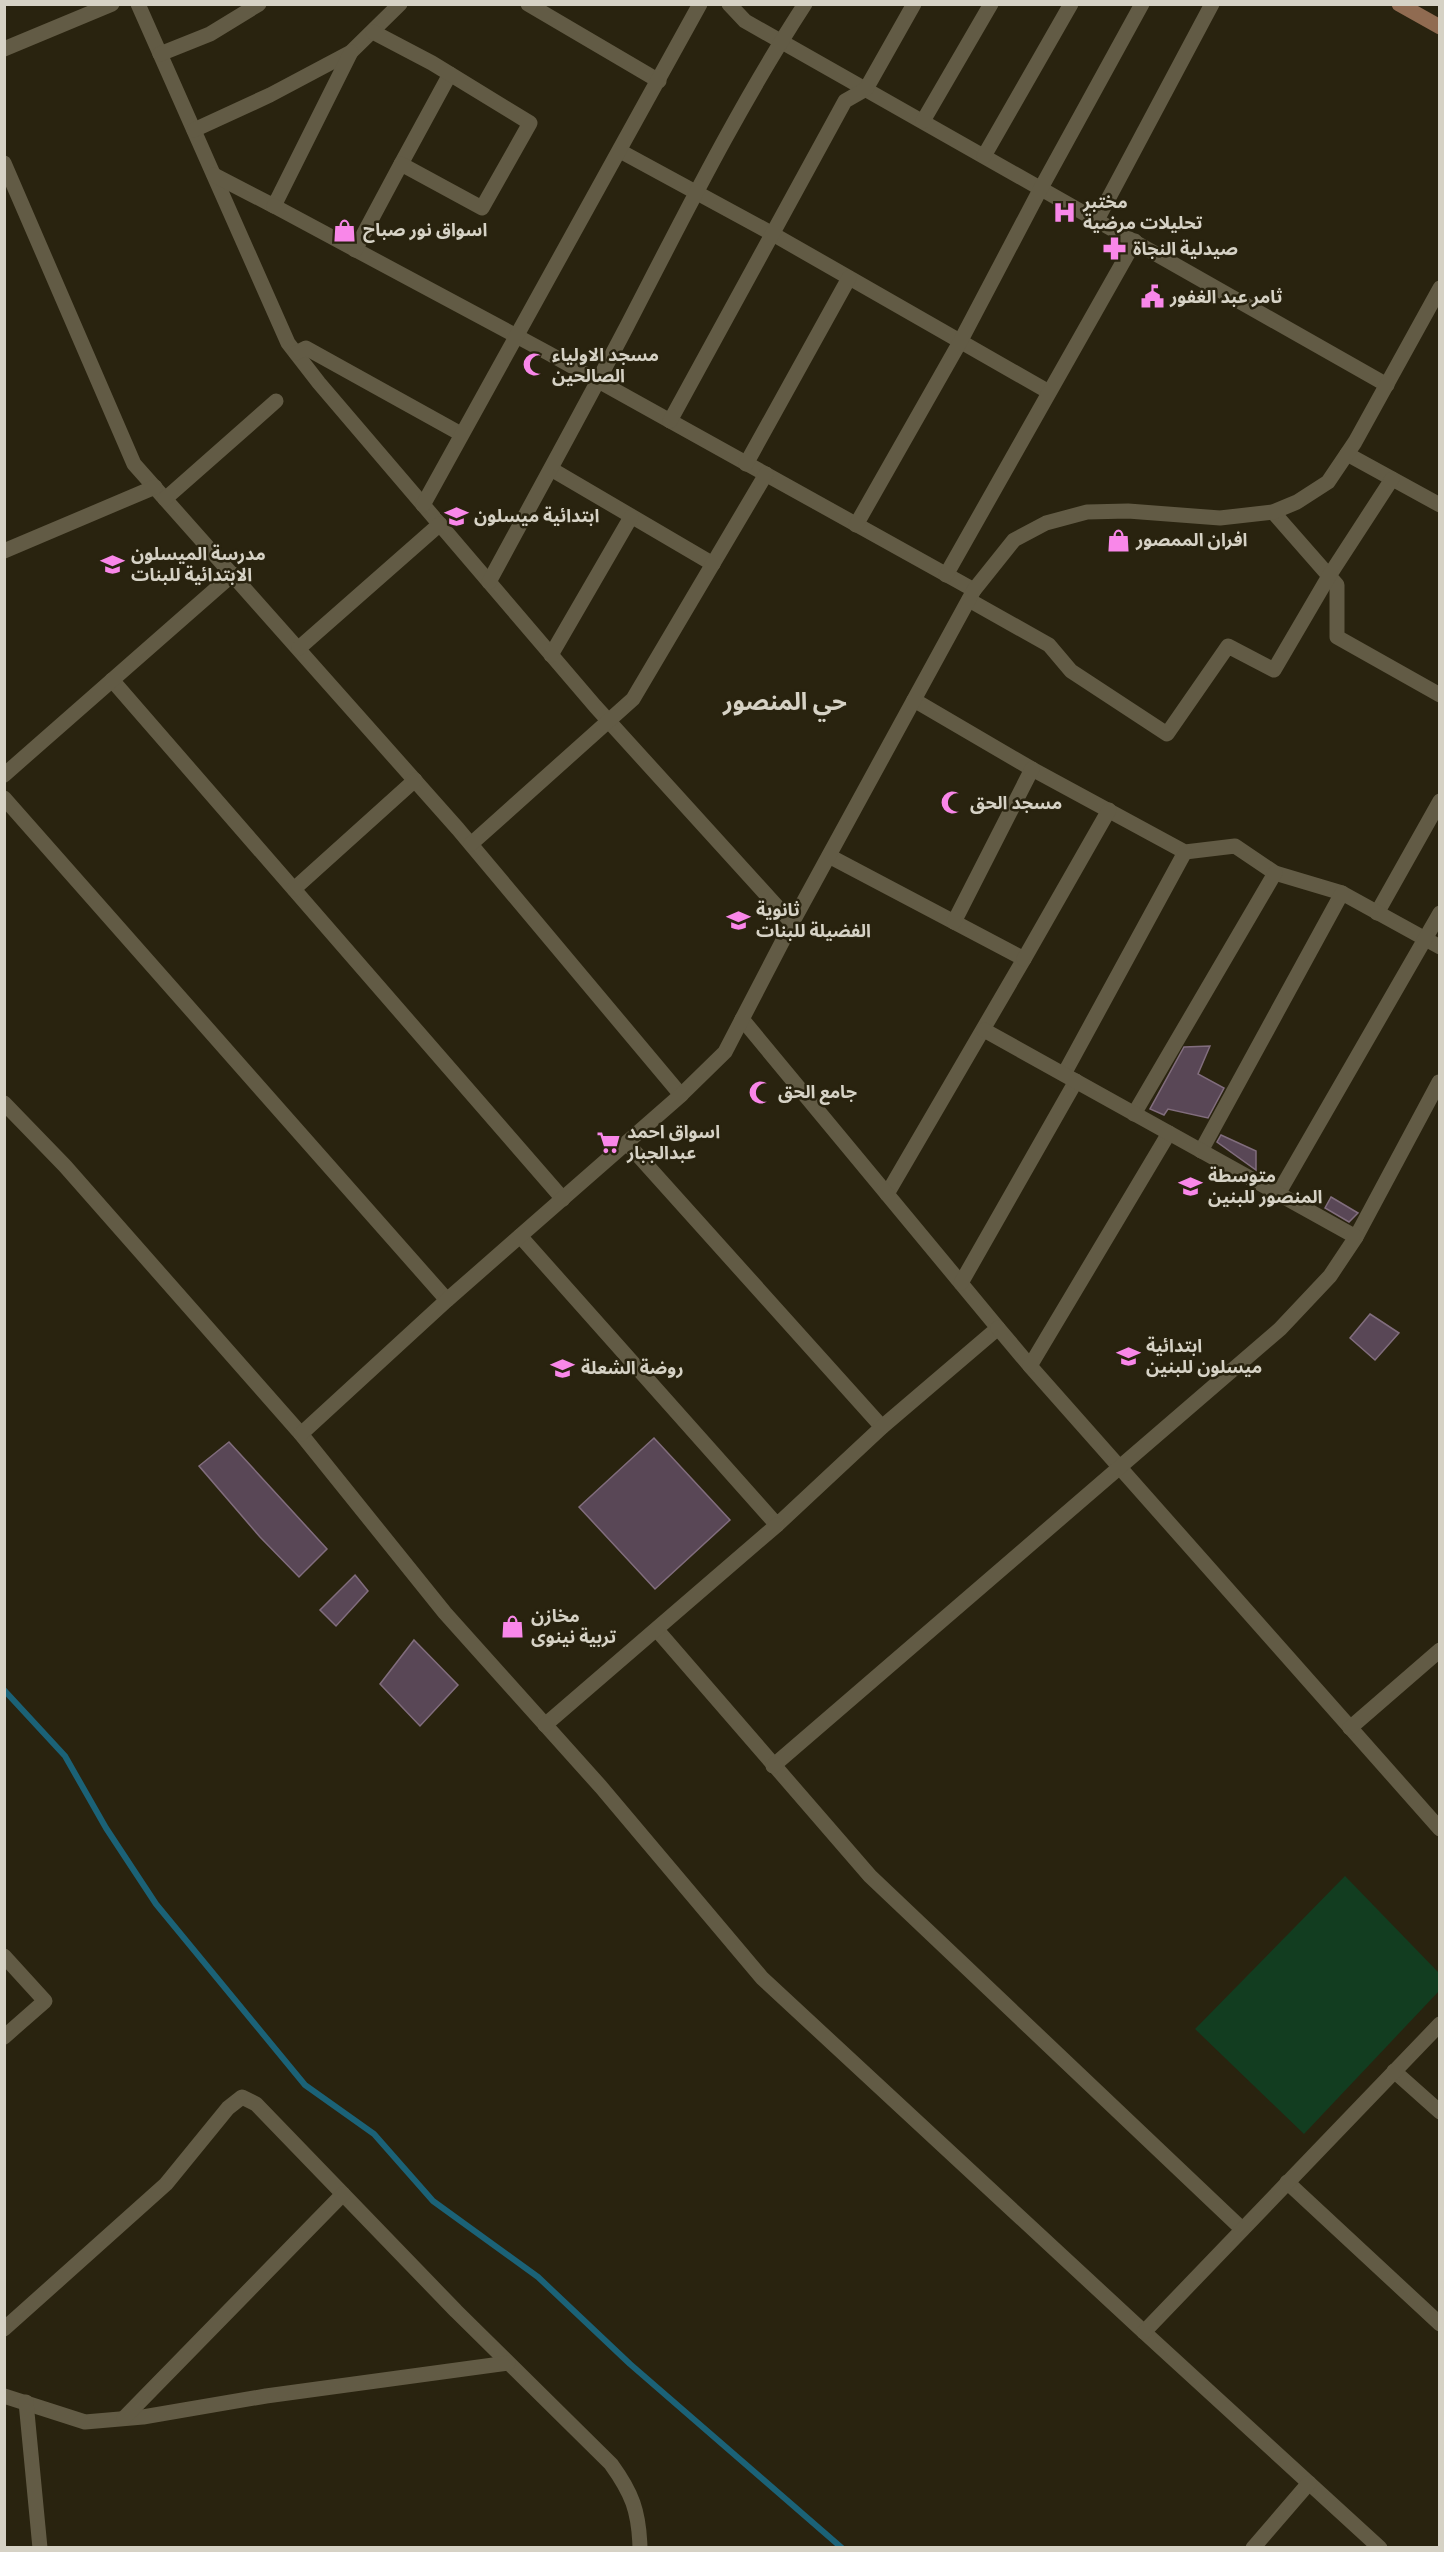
<svg xmlns="http://www.w3.org/2000/svg" width="1444" height="2552" font-family="Signika,'Noto Sans Arabic',sans-serif">
<style>
.green{fill:#123d20}
.lines{fill:none;stroke-linecap:round;stroke-linejoin:round}
.stream{stroke:#1b6277;stroke-width:6}
.building{fill:#594756;stroke:#816d7d;stroke-width:1.5}
.street{stroke:#625b45;stroke-width:15}
.secondary{stroke:#906b51;stroke-width:15}
.labels{text-anchor:middle;dominant-baseline:central;stroke-width:5;stroke-linejoin:round;paint-order:stroke}
.poi-label{font-size:18px;font-weight:bold;fill:#d6d2c5;stroke:#29230f;text-anchor:start}
.district-label{font-size:24px;font-weight:bold;fill:#d6d2c5;stroke:#29230f}
</style>
<rect width="100%" height="100%" fill="#29230f"/>
<path class="green" d="M1345 1876 1439 1973V1991L1304 2134 1195 2029Z"/>
<g class="lines">
<path class="stream" d="M4 1690 65 1756 106 1828 156 1904 305 2085 374 2134 433 2201 538 2277 630 2364 842 2548"/>
</g>
<g class="building">
<path d="M1210 1046 1198 1074 1224 1088 1208 1118 1168 1109 1164 1115 1150 1109 1184 1047Z"/>
<path d="M1221 1135 1256 1151V1170L1217 1142Z"/>
<path d="M1331 1197 1358 1213 1349 1222 1325 1208Z"/>
<path d="M1370 1314 1399 1333 1375 1360 1350 1338Z"/>
<path d="M654 1438 730 1520 655 1589 579 1507Z"/>
<path d="M229 1442 327 1549 299 1577 260 1537 199 1466Z"/>
<path d="M355 1575 368 1591 336 1626 320 1610Z"/>
<path d="M414 1640 458 1685 420 1726 380 1684Z"/>
</g>
<g class="lines">
<g class="street">
<path d="M138 4 288 343 319 383 595 706 792 923"/>
<path d="M528 4 659 81"/>
<path d="M729 4 745 21 1387 385"/>
<path d="M4 49 112 4"/>
<path d="M160 54 210 34 259 4"/>
<path d="M923 121 991 4"/>
<path d="M194 130 270 95 351 52 400 4"/>
<path d="M620 151 771 233 1049 392"/>
<path d="M984 156 1071 4"/>
<path d="M4 163 134 464 458 829 681 1095"/>
<path d="M401 164 450 74"/>
<path d="M214 175 274 206 351 52"/>
<path d="M274 206 548 353 974 590"/>
<path d="M1097 220 1212 4"/>
<path d="M355 250 401 164 482 208 530 123 432 63 373 32"/>
<path d="M296 353 306 348 461 434"/>
<path d="M670 421 845 101 866 89 914 4"/>
<path d="M1347 454 1440 505"/>
<path d="M746 464 849 278"/>
<path d="M551 469 713 564"/>
<path d="M165 499 276 401"/>
<path d="M423 505 700 4"/>
<path d="M1273 512 1337 585V637L1440 695"/>
<path d="M856 525 960 342 1041 188 1142 4"/>
<path d="M4 551 155 487"/>
<path d="M946 575 1135 241"/>
<path d="M489 582C535 497 582 412 627 326 683 218 738 107 805 4"/>
<path d="M969 600 1049 645 1071 671 1167 734 1228 646 1274 670 1329 576 1392 479"/>
<path d="M299 648 440 524"/>
<path d="M551 655 631 517"/>
<path d="M112 680 563 1199"/>
<path d="M914 700 1032 769 1185 852 1235 846 1275 873 1342 893"/>
<path d="M4 775 233 574"/>
<path d="M4 798 447 1300"/>
<path d="M471 844 633 699 766 474"/>
<path d="M829 856 1024 959 887 1194"/>
<path d="M294 889 415 780"/>
<path d="M1377 913 1440 801"/>
<path d="M954 922 1032 769"/>
<path d="M1024 959 1109 810"/>
<path d="M1064 1074 1185 852"/>
<path d="M4 1103 65 1166 301 1434 445 1613 601 1787 762 1978 1144 2332 1380 2548"/>
<path d="M1134 1114 1275 873"/>
<path d="M627 1143 882 1427"/>
<path d="M1201 1151 1342 893 1440 947"/>
<path d="M1278 1194 1440 913"/>
<path d="M520 1236 777 1525 882 1427 998 1328 742 1019"/>
<path d="M1356 1237 1439 1082"/>
<path d="M961 1283 1076 1081"/>
<path d="M998 1328 1030 1366 1440 1829"/>
<path d="M1030 1366 1169 1133"/>
<path d="M301 1434 447 1300 681 1095 725 1052 792 923 974 590 1014 540 1046 523 1087 512 1128 511 1220 518 1273 512 1297 502 1328 482 1355 442 1440 288"/>
<path d="M657 1630 870 1876 1242 2229"/>
<path d="M545 1725 777 1525"/>
<path d="M1350 1728 1440 1650"/>
<path d="M773 1766 1280 1329 1330 1276 1356 1237 984 1030"/>
<path d="M4 1956 45 2001 4 2037"/>
<path d="M1394 2071 1440 2112"/>
<path d="M1287 2182 1440 2324"/>
<path d="M4 2329 166 2184 228 2108 242 2097 256 2104 456 2311 611 2464C632 2493 639 2511 640 2548"/>
<path d="M1144 2332 1440 2024"/>
<path d="M4 2396 85 2422 143 2417 266 2396 508 2363"/>
<path d="M26 2402 40 2548"/>
<path d="M124 2418 343 2194"/>
<path d="M1253 2548 1309 2483"/>
</g>
<path class="secondary" d="M1399 4 1440 27"/>
</g>
<defs>
<symbol id="hospital-bare" viewBox="-9 -9 18 18"><path d="M-5-5h3v3.5h4V-5h3V5h-3V1.5h-4V5h-3Z" fill="#f987e9" stroke="#29230f" stroke-width="2.5" paint-order="stroke"/></symbol>
<symbol id="shop-bare" viewBox="-9 -9 18 18"><path d="M-5-2.5h2.3a2.7 3.5 0 0 1 5.4 0H5L5.5 6h-11ZM-1.5-2.5h3a1.5 2.3 0 0 0-3 0Z" fill="#f987e9" stroke="#29230f" stroke-width="2.5" paint-order="stroke"/></symbol>
<symbol id="pharmacy-bare" viewBox="-9 -9 18 18"><path d="M-2-6h4v4h4v4h-4v4h-4v-4h-4v-4h4Z" fill="#f987e9" stroke="#29230f" stroke-width="2.5" paint-order="stroke"/></symbol>
<symbol id="civic-bare" viewBox="-9 -9 18 18"><path d="M-.6-6.5H3V-4.5H.6V-3L4-1V1h2V6H-6V1h2V-1L-.6-3ZM-1.2 2.5V6h2.4V2.5Z" fill="#f987e9" stroke="#29230f" stroke-width="2.5" paint-order="stroke"/></symbol>
<symbol id="mosque-bare" viewBox="-9 -9 18 18"><path d="M3.5-4.9A6 6 0 1 0 3.5 4.9A5 5 0 1 1 3.5-4.9Z" fill="#f987e9" stroke="#29230f" stroke-width="2.5" paint-order="stroke"/></symbol>
<symbol id="school-bare" viewBox="-9 -9 18 18"><path d="M0-5L7-2L0 1L-7-2ZM-4 1L0 2.5L4 1V4Q0 6-4 4Z" fill="#f987e9" stroke="#29230f" stroke-width="2.5" paint-order="stroke"/></symbol>
<symbol id="supermarket-bare" viewBox="-9 -9 18 18"><path d="M-6-5.5h2.5l.6 2H6L4.5 2H-2.5L-4.4-4H-6ZM-1.5 3.2a1.3 1.3 0 1 0 .1 0ZM3 3.2a1.3 1.3 0 1 0 .1 0Z" fill="#f987e9" stroke="#29230f" stroke-width="2.5" paint-order="stroke"/></symbol>
</defs>
<g fill-rule="evenodd">
<use href="#hospital-bare" x="1048" y="196" width="33" height="33"/>
<use href="#shop-bare" x="328" y="214" width="33" height="33"/>
<use href="#pharmacy-bare" x="1098" y="232" width="33" height="33"/>
<use href="#civic-bare" x="1136" y="280" width="33" height="33"/>
<use href="#mosque-bare" x="518" y="348" width="33" height="33"/>
<use href="#school-bare" x="440" y="500" width="33" height="33"/>
<use href="#shop-bare" x="1102" y="524" width="33" height="33"/>
<use href="#school-bare" x="96" y="548" width="33" height="33"/>
<use href="#mosque-bare" x="936" y="786" width="33" height="33"/>
<use href="#school-bare" x="722" y="904" width="33" height="33"/>
<use href="#mosque-bare" x="744" y="1076" width="33" height="33"/>
<use href="#supermarket-bare" x="592" y="1126" width="33" height="33"/>
<use href="#school-bare" x="1174" y="1170" width="33" height="33"/>
<use href="#school-bare" x="1112" y="1340" width="33" height="33"/>
<use href="#school-bare" x="546" y="1352" width="33" height="33"/>
<use href="#shop-bare" x="496" y="1610" width="33" height="33"/>
</g>
<g class="labels">
<g class="poi-label">
<text x="1083" y="202">مختبر<tspan x="1083" dy="21">تحليلات مرضية</tspan></text>
<text x="363" y="230">اسواق نور صباح</text>
<text x="1133" y="249">صيدلية النجاة</text>
<text x="1170" y="297">ثامر عبد الغفور</text>
<text x="552" y="355">مسجد الاولياء<tspan x="552" dy="21">الصالحين</tspan></text>
<text x="474" y="516">ابتدائية ميسلون</text>
<text x="1136" y="540">افران الممصور</text>
<text x="131" y="554">مدرسة الميسلون<tspan x="131" dy="21">الابتدائية للبنات</tspan></text>
<text x="970" y="803">مسجد الحق</text>
<text x="756" y="910">ثانوية<tspan x="756" dy="21">الفضيلة للبنات</tspan></text>
<text x="778" y="1092">جامع الحق</text>
<text x="627" y="1132">اسواق احمد<tspan x="627" dy="21">عبدالجبار</tspan></text>
<text x="1208" y="1176">متوسطة<tspan x="1208" dy="21">المنصور للبنين</tspan></text>
<text x="1146" y="1346">ابتدائية<tspan x="1146" dy="21">ميسلون للبنين</tspan></text>
<text x="581" y="1368">روضة الشعلة</text>
<text x="531" y="1616">مخازن<tspan x="531" dy="21">تربية نينوى</tspan></text>
</g>
<g class="district-label">
<text x="785" y="702">حي المنصور</text>
</g>
</g>
<rect width="1444" height="2552" fill="none" stroke="#d6d2c5" stroke-width="12"/>
</svg>
